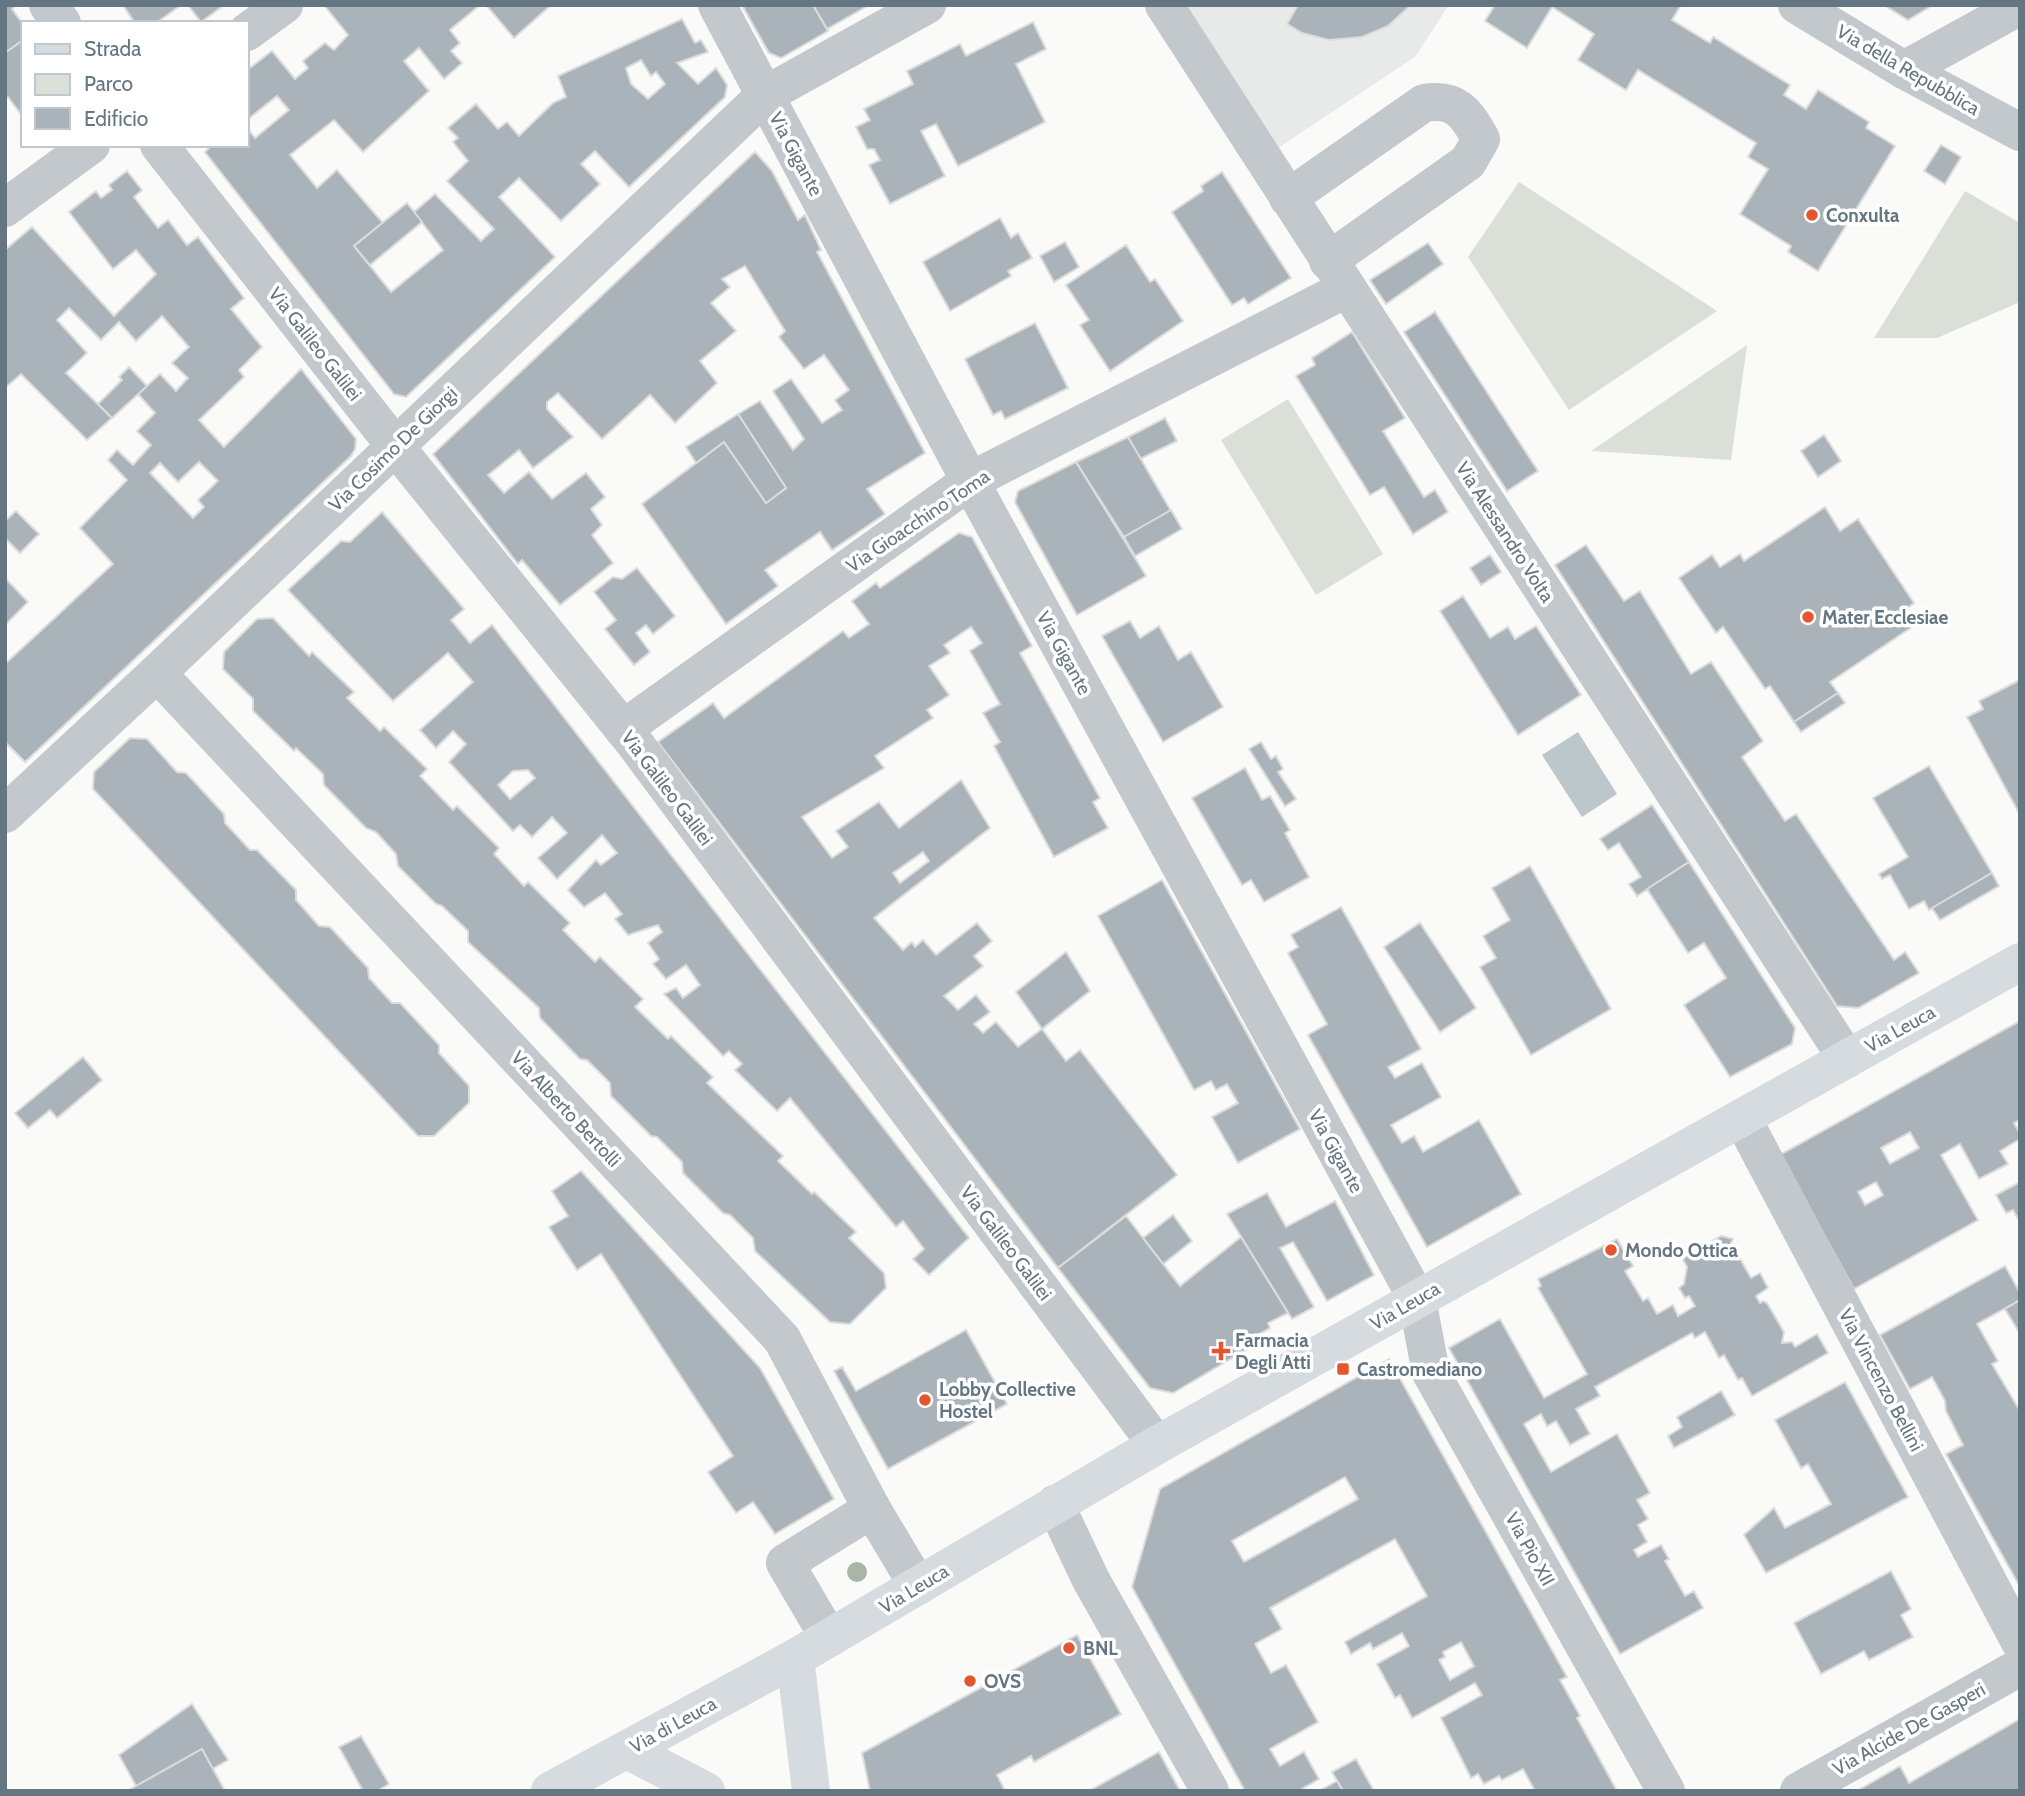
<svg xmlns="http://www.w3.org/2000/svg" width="2025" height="1796" font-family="Cabin,sans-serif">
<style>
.built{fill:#e8e9e9}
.green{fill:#dadfd7}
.water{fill:#bbc7cb}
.building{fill:#aab3b9;stroke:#dcdcda;stroke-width:2;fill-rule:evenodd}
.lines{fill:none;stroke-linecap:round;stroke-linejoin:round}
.minor{stroke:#c3c8cc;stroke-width:38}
.major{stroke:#d6dbdf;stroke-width:38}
.tree{fill:#aab4a7}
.poi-dot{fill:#e4572e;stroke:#fff;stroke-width:2.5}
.labels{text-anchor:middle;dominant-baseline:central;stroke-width:7;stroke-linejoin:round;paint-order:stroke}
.street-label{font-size:19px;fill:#657683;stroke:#fff}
.poi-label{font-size:19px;font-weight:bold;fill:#657683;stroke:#fff;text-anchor:start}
</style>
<rect width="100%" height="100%" fill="#fafaf8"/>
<path class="built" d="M1185 5H1449L1415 57 1278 148Z"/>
<g class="green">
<path d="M1519 182 1717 311 1569 410 1468 257Z"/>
<path d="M1965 191 2020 223V302L1937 338H1874Z"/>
<path d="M1747 345 1731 460 1591 451Z"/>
<path d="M1288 399 1383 554 1316 595 1221 440Z"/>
</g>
<path class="water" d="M1578 732 1617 794 1582 817 1542 755Z"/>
<g class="building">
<path d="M5 5H16L12 9 23 24V40L5 53Z"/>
<path d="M123 5H181L156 23H135Z"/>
<path d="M188 5H224L201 22Z"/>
<path d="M324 5H480L450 30 460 43 451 51 462 63 444 79 419 48 404 61 429 91 363 152 334 120 290 155 317 188 337 170 383 223 354 246 391 292 443 250 414 212 435 194 481 241 494 229 447 181 468 161 453 142 458 138 448 128 476 104 498 129 507 122 519 136 553 103 566 97 558 76 682 19 695 43 701 40 708 52 677 63 698 84 716 68 727 85 725 97 629 187 595 151 581 164 600 184 561 221 519 178 499 197 555 257 406 397 394 394 205 152 212 145H247V128L255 138 289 110 277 96 247 120V70L272 51 295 79 308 68 303 61 325 43 334 50 348 35ZM641 60 651 76 656 72 665 84 648 99 631 84 626 68Z"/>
<path d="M486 5H550V6L514 38Z"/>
<path d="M747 5H813L828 31 781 58 769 53 743 7Z"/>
<path d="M813 5H869L827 29Z"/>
<path d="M1298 5H1411L1388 26 1362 37 1329 40 1302 33 1287 24Z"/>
<path d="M1495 5H1681L1672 20 1710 43 1713 37 1790 85 1784 95 1806 109 1818 90 1869 122 1866 128 1895 146 1818 271 1788 252 1791 246 1740 214 1768 169 1748 157 1756 143 1638 70 1626 90 1578 60 1594 34 1552 7 1527 48 1485 21Z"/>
<path d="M1884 5H1933L1908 20Z"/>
<path d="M1033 22 1046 49 1016 64 1045 122 958 166 936 124 921 131 945 176 890 204 869 165 880 160 874 149H867L856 127 870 120 864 109 913 84 907 71 960 44 966 56Z"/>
<path d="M23 40V117L8 97 5 99V53Z"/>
<path d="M1941 145 1961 157 1945 184 1924 171Z"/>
<path d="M755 152 772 171 798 220 805 215 821 250 817 252 925 453 867 489 885 514 832 550 820 532 765 570 778 586 726 624 642 504 724 442 766 503 786 488 738 414 760 401 793 450 804 439 773 391 791 379 822 423 842 410 835 400 849 390 824 355 804 369 779 337 785 331 745 266 722 279 730 287 711 303 736 331 700 361 717 383 675 423 650 395 602 439 558 393 547 402V409L573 437 533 468 519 450 488 475 504 493 529 472 552 499 586 473 605 497 591 509 602 525 592 535 613 563 560 605 522 560 518 564 433 454Z"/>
<path d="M127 171 142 190 134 197 158 228 168 220 187 245 198 237 244 298 231 309 262 347 239 370 244 377 199 420 224 447 301 369 356 439 355 449 351 456 25 762 5 742V664L113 564 80 528 127 480 108 460 117 450 133 465 151 445 137 431 155 413 138 394 160 374 176 391 188 378 172 363 189 347 162 316 136 341 119 322 101 340 69 308 57 320 87 353 66 373 112 418 87 440 21 374 5 388V250L32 227 114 316 156 274 136 250 113 269 69 212 96 191 101 198 112 190 109 185ZM199 462 218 481 198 500 204 507 193 518 150 473 160 463 178 482Z"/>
<path d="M1222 172 1291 278 1248 304 1244 298 1232 305 1172 212 1203 191 1201 186Z"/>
<path d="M407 203 422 222 370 265 354 246Z"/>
<path d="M1000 218 1011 238 1018 233 1032 258 1008 271 1011 276 950 311 923 262Z"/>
<path d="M1065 242 1079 267 1054 282 1040 256Z"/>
<path d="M1428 243 1443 264 1386 304 1370 280Z"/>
<path d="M1126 245 1150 282 1155 279 1183 321 1110 371 1080 325 1089 320 1066 285Z"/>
<path d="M1435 312 1538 471 1507 491 1404 332Z"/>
<path d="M1035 323 1068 388 1005 419 1001 411 993 415 965 359Z"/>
<path d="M1352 332 1405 418 1383 431 1424 497 1435 490 1448 512 1413 534 1384 487 1370 495 1296 376 1315 365 1312 358Z"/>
<path d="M129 367 147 386 112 418 98 404 122 380 119 377Z"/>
<path d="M738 414 786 488 766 503 724 442 696 463 686 447Z"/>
<path d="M1165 418 1177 441 1140 459 1128 437Z"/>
<path d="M1824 435 1841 461 1818 477 1801 451Z"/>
<path d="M1128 437 1171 511 1124 537 1076 462Z"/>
<path d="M1076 462 1146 576 1077 615 1015 502 1018 491Z"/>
<path d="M1825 507 1840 531 1858 519 1914 603 1905 610 1915 625 1830 682 1838 693 1794 722 1770 686 1765 689 1723 627 1716 633 1679 578 1712 555 1720 567 1740 554 1744 561Z"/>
<path d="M1171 510 1182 529 1135 556 1124 537Z"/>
<path d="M16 511 39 534 20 553 5 538V521Z"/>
<path d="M382 512 464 609 451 620 470 643 492 625 969 1238 929 1275 913 1259 924 1249 903 1221 896 1227 790 1098 777 1111 735 1070 742 1064 729 1051 723 1056 664 994 676 988 683 998 700 985 686 965 666 979 653 964 659 959 648 943 662 932 658 925 628 935 615 919 622 914 605 893 584 907 568 890 596 860 601 865 617 853 602 835 557 879 538 858 567 833 552 817 532 837 520 825 513 831 449 762 466 744 453 731 436 748 420 730 473 682 448 653 393 701 288 590 341 541 350 542ZM528 770 535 778 510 799 498 785 513 771Z"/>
<path d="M959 533 972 537 1032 646 1020 653 1100 798 1093 802 1108 828 1054 857 994 746 1000 742 983 713 1000 704 970 651 982 643 971 627 944 645 950 653 929 666 949 695 927 710 933 718 875 756 884 768 802 817 832 858 848 847 836 831 879 802 899 828 961 780 990 828 874 918 903 950 912 942 915 947 923 940 936 955 977 923 992 941 974 956 983 966 944 996 958 1010 976 995 990 1012 974 1024 983 1033 996 1022 1018 1047 1042 1029 1066 1061 1080 1050 1177 1175 1058 1268 658 742 713 703 724 718 843 631 849 638 869 624 852 601 876 583 880 588ZM923 852 929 861 900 883 893 873Z"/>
<path d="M1586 545 1624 601 1640 591 1691 674 1711 662 1763 741 1742 757 1785 821 1796 814 1894 960 1905 952 1919 973 1858 1008 1837 1006 1555 565Z"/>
<path d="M1490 555 1501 572 1481 585 1470 568Z"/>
<path d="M637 568 675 616 653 634 646 625 636 633 650 652 634 665 605 629 616 620 594 592 613 577 622 579Z"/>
<path d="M5 578 28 602 5 625Z"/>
<path d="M1463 596 1490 638 1508 627 1515 639 1536 626 1581 695 1518 735 1440 611Z"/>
<path d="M273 618 309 656 312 652 354 692 347 698 380 731 384 727 427 769 420 776 453 810 457 806 499 848 494 854 524 886 528 882 570 923 563 930 595 962 600 957 643 999 635 1007 668 1039 671 1036 713 1077 707 1083 783 1156 778 1161 812 1194 814 1192 856 1232 849 1238 884 1273 886 1288 850 1324 830 1322 755 1251 753 1238 730 1215 723 1213 683 1173 682 1162 657 1137 651 1136 611 1096 610 1083 587 1060 580 1059 540 1018 539 1008 468 942V931L442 906 436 904 398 866 396 854 376 832 366 828 324 785 323 774 296 748 294 751 253 711V699L223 669 224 652 257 619Z"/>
<path d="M1130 621 1140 638 1159 626 1178 660 1191 652 1223 707 1163 742 1102 636Z"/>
<path d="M2020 680V815L1967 717 1983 709 1979 701Z"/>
<path d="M1838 693 1845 703 1801 732 1794 722Z"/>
<path d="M130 738 147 739 177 772 186 773 224 814 225 823 250 850H257L296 890V900L319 926 330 927 368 968 369 978 392 1003H400L439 1045V1053L469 1086V1103L434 1136H418L93 789 94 772Z"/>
<path d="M1261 742 1271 759 1276 756 1283 769 1278 772 1296 799 1285 806 1249 749Z"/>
<path d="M1929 766 1992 873 1929 910 1924 901 1909 909 1890 875 1882 879 1879 874 1908 857 1873 798Z"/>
<path d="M1245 768 1262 800 1270 796 1290 830 1285 833 1309 877 1264 902 1251 880 1242 885 1192 798Z"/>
<path d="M1652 805 1689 862 1637 896 1629 884 1641 877 1619 843 1608 850 1600 839Z"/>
<path d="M1689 862 1795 1028 1792 1044 1730 1077 1684 1005 1726 978 1704 943 1688 953 1647 889Z"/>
<path d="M1530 866 1611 1009 1531 1055 1480 967 1496 958 1483 936 1510 920 1492 888Z"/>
<path d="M1992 873 1999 886 1940 920 1932 908Z"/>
<path d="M1162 880 1300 1129 1238 1163 1212 1117 1238 1103 1227 1084 1216 1090 1211 1081 1194 1090 1098 916Z"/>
<path d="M1341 907 1421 1049 1388 1067 1395 1078 1422 1063 1441 1097 1391 1125 1402 1143 1414 1136 1423 1152 1479 1120 1521 1194 1427 1247 1308 1035 1327 1024 1288 953 1298 947 1291 935Z"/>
<path d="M1420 923 1476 1008 1440 1032 1384 947Z"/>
<path d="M1066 952 1090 991 1042 1029 1016 992Z"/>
<path d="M2020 1021V1120L2014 1123 2020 1134V1139L2000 1151 2008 1164 1979 1179 1960 1144 1941 1155 1978 1220 1854 1289 1780 1155ZM1910 1132 1919 1148 1890 1164 1881 1148ZM1876 1182 1883 1195 1865 1205 1858 1192Z"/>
<path d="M83 1057 102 1080 57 1118 50 1110 28 1128 15 1113Z"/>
<path d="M581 1171 760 1368 834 1499 775 1534 753 1502 736 1513 708 1472 733 1456 601 1254 577 1270 549 1227 568 1216 552 1191Z"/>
<path d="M2020 1182V1222L2013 1210 2006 1213 1996 1195Z"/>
<path d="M1267 1193 1286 1227 1335 1201 1374 1275 1327 1301 1293 1242 1280 1248 1314 1307 1292 1319 1227 1214Z"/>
<path d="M1173 1215 1192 1241 1163 1264 1143 1238Z"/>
<path d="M1126 1216 1180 1286 1241 1237 1288 1313 1268 1323 1270 1328 1251 1339 1254 1345 1173 1393 1150 1388 1058 1268Z"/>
<path d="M1721 1236 1733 1239 1731 1243 1751 1278 1760 1273 1768 1288 1756 1296 1760 1303 1763 1301 1767 1303 1784 1332 1782 1343 1792 1342 1795 1347 1817 1334 1828 1353 1752 1396 1742 1378 1738 1380 1724 1355 1719 1358 1705 1332 1695 1338 1692 1333 1595 1387 1600 1396 1576 1409 1590 1434 1570 1445 1556 1421 1547 1426 1541 1414 1524 1424 1551 1472 1617 1434 1650 1493 1637 1500 1648 1519 1638 1525 1647 1542 1634 1550 1638 1557 1661 1545 1669 1559 1665 1561 1685 1596 1694 1591 1703 1608 1620 1654 1449 1348 1500 1319 1544 1398 1587 1374 1538 1288 1541 1286 1538 1279 1617 1239 1633 1266 1625 1271 1643 1301 1648 1298 1657 1314 1673 1305 1678 1316 1695 1306 1689 1296 1685 1298 1679 1288 1684 1284 1687 1267 1683 1260 1686 1256Z"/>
<path d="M2005 1266 2020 1293V1300L1977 1324 1998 1361 1992 1364 2020 1411V1587L1946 1454 1963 1445 1946 1411 1945 1401 1932 1377 1910 1389 1880 1335Z"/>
<path d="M2020 1300V1334L2005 1309Z"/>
<path d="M966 1330 1007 1404 888 1469 834 1371 842 1367 856 1391Z"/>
<path d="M1389 1359 1567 1677 1560 1680 1580 1716 1577 1718 1617 1791H1535L1523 1769 1502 1780 1499 1776 1484 1784 1478 1774 1471 1778 1441 1718 1482 1695 1475 1683 1412 1718 1400 1695 1395 1698 1377 1664 1409 1646 1402 1633 1373 1649 1370 1643 1351 1654 1345 1642 1427 1596 1395 1539 1270 1608 1282 1629 1255 1644 1271 1673 1286 1665 1318 1722 1270 1749 1280 1766 1304 1752 1319 1779 1298 1791H1245L1132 1587 1160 1489ZM1345 1477 1358 1499 1244 1562 1232 1541ZM1461 1642 1474 1666 1450 1680 1439 1660 1445 1657 1443 1652Z"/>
<path d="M1845 1382 1908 1497 1766 1573 1744 1535 1774 1508 1785 1528 1831 1504 1808 1464 1801 1468 1775 1420Z"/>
<path d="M1721 1391 1735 1415 1674 1448 1668 1436 1682 1427 1677 1417Z"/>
<path d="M1891 1571 1911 1609 1901 1615 1913 1637 1869 1660 1864 1651 1821 1674 1794 1623Z"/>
<path d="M1077 1635 1121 1714 1034 1762 1031 1756 997 1775 1005 1791H870L862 1753Z"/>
<path d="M192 1704 228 1760 212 1769 202 1749 136 1786 119 1755Z"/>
<path d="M2020 1719V1789L2017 1791H1857L1900 1766 1909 1783Z"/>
<path d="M361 1736 389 1784 377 1791H363L339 1747Z"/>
<path d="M202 1749 225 1791H127L136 1786Z"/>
<path d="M1159 1752 1180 1791H1089Z"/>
<path d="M1356 1759 1374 1791H1343L1332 1772Z"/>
<path d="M1337 1781 1343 1791H1319Z"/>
</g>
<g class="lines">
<g class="minor">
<path d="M48 5 62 23"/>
<path d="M717 5 970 481 1417 1299 1431 1373 1666 1791"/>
<path d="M1164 5 1847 1059"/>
<path d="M1797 5 1904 70 2020 132"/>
<path d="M247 32 284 5"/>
<path d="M1904 70 2020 6"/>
<path d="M159 145 395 446 633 741 1157 1445"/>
<path d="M1288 198 1424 103C1457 98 1466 113 1481 139L1468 162 1328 261"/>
<path d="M5 208 91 145"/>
<path d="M157 673 782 1339 872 1509 918 1586"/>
<path d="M623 729 970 481 1346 289"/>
<path d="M5 814 157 673 765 95 927 5"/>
<path d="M1742 1118 2020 1642"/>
<path d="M1055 1504 1091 1580 1210 1791"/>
<path d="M829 1638 785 1563 872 1509"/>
<path d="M1799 1791 2020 1667"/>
</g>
<g class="major">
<path d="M795 1658 811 1791"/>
<path d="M627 1750 706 1791"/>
<path d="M550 1791 795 1658 1157 1445 2020 962"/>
</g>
</g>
<circle class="tree" cx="857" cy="1572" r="10"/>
<g class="poi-dot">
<circle cx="1812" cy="215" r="7"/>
<circle cx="1808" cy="617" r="7"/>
<circle cx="1611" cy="1250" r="7"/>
<path d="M1217.5 1340.5h7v7h7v7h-7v7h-7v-7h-7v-7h7z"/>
<rect x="1336" y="1362" width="14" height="14" rx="3.5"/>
<circle cx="925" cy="1400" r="7"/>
<circle cx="1069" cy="1648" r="7"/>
<circle cx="970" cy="1681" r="7"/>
</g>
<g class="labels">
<g class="street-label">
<text transform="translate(1908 70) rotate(30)">Via della Repubblica</text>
<text transform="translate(796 154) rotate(62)">Via Gigante</text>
<text transform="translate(315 344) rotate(52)">Via Galileo Galilei</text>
<text transform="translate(393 449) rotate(-44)">Via Cosimo De Giorgi</text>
<text transform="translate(918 521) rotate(-34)">Via Gioacchino Toma</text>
<text transform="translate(1505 532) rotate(57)">Via Alessandro Volta</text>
<text transform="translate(1064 653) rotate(61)">Via Gigante</text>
<text transform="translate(667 788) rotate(53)">Via Galileo Galilei</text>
<text transform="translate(1900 1029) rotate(-29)">Via Leuca</text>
<text transform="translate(566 1109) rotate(47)">Via Alberto Bertolli</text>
<text transform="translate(1336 1151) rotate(61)">Via Gigante</text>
<text transform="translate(1006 1243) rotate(53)">Via Galileo Galilei</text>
<text transform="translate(1405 1306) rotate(-30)">Via Leuca</text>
<text transform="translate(1881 1380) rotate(62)">Via Vincenzo Bellini</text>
<text transform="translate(1530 1549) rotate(61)">Via Pio XII</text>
<text transform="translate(914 1589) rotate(-31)">Via Leuca</text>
<text transform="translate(673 1725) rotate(-29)">Via di Leuca</text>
<text transform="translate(1909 1729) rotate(-29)">Via Alcide De Gasperi</text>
</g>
<g class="poi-label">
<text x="1826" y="215">Conxulta</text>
<text x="1822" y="617">Mater Ecclesiae</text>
<text x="1625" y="1250">Mondo Ottica</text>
<text x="1235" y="1340">Farmacia<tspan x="1235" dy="22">Degli Atti</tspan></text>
<text x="1357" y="1369">Castromediano</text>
<text x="939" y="1389">Lobby Collective<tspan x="939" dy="22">Hostel</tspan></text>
<text x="1083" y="1648">BNL</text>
<text x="984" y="1681">OVS</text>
</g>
</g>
<rect width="2025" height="1796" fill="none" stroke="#657683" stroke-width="14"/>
<rect x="21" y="21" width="228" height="126" fill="#ffffff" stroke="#c1c8cd" stroke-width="2"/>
<rect x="35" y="44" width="35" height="10" fill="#d6dbdf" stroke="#c1c8cd" stroke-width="2"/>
<text x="84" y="56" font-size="21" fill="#657683">Strada</text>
<rect x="35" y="74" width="35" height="21" fill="#dadfd7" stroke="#c1c8cd" stroke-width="2"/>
<text x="84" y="91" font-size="21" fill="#657683">Parco</text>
<rect x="35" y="108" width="35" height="21" fill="#aab3b9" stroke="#c1c8cd" stroke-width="2"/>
<text x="84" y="126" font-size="21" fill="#657683">Edificio</text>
</svg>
